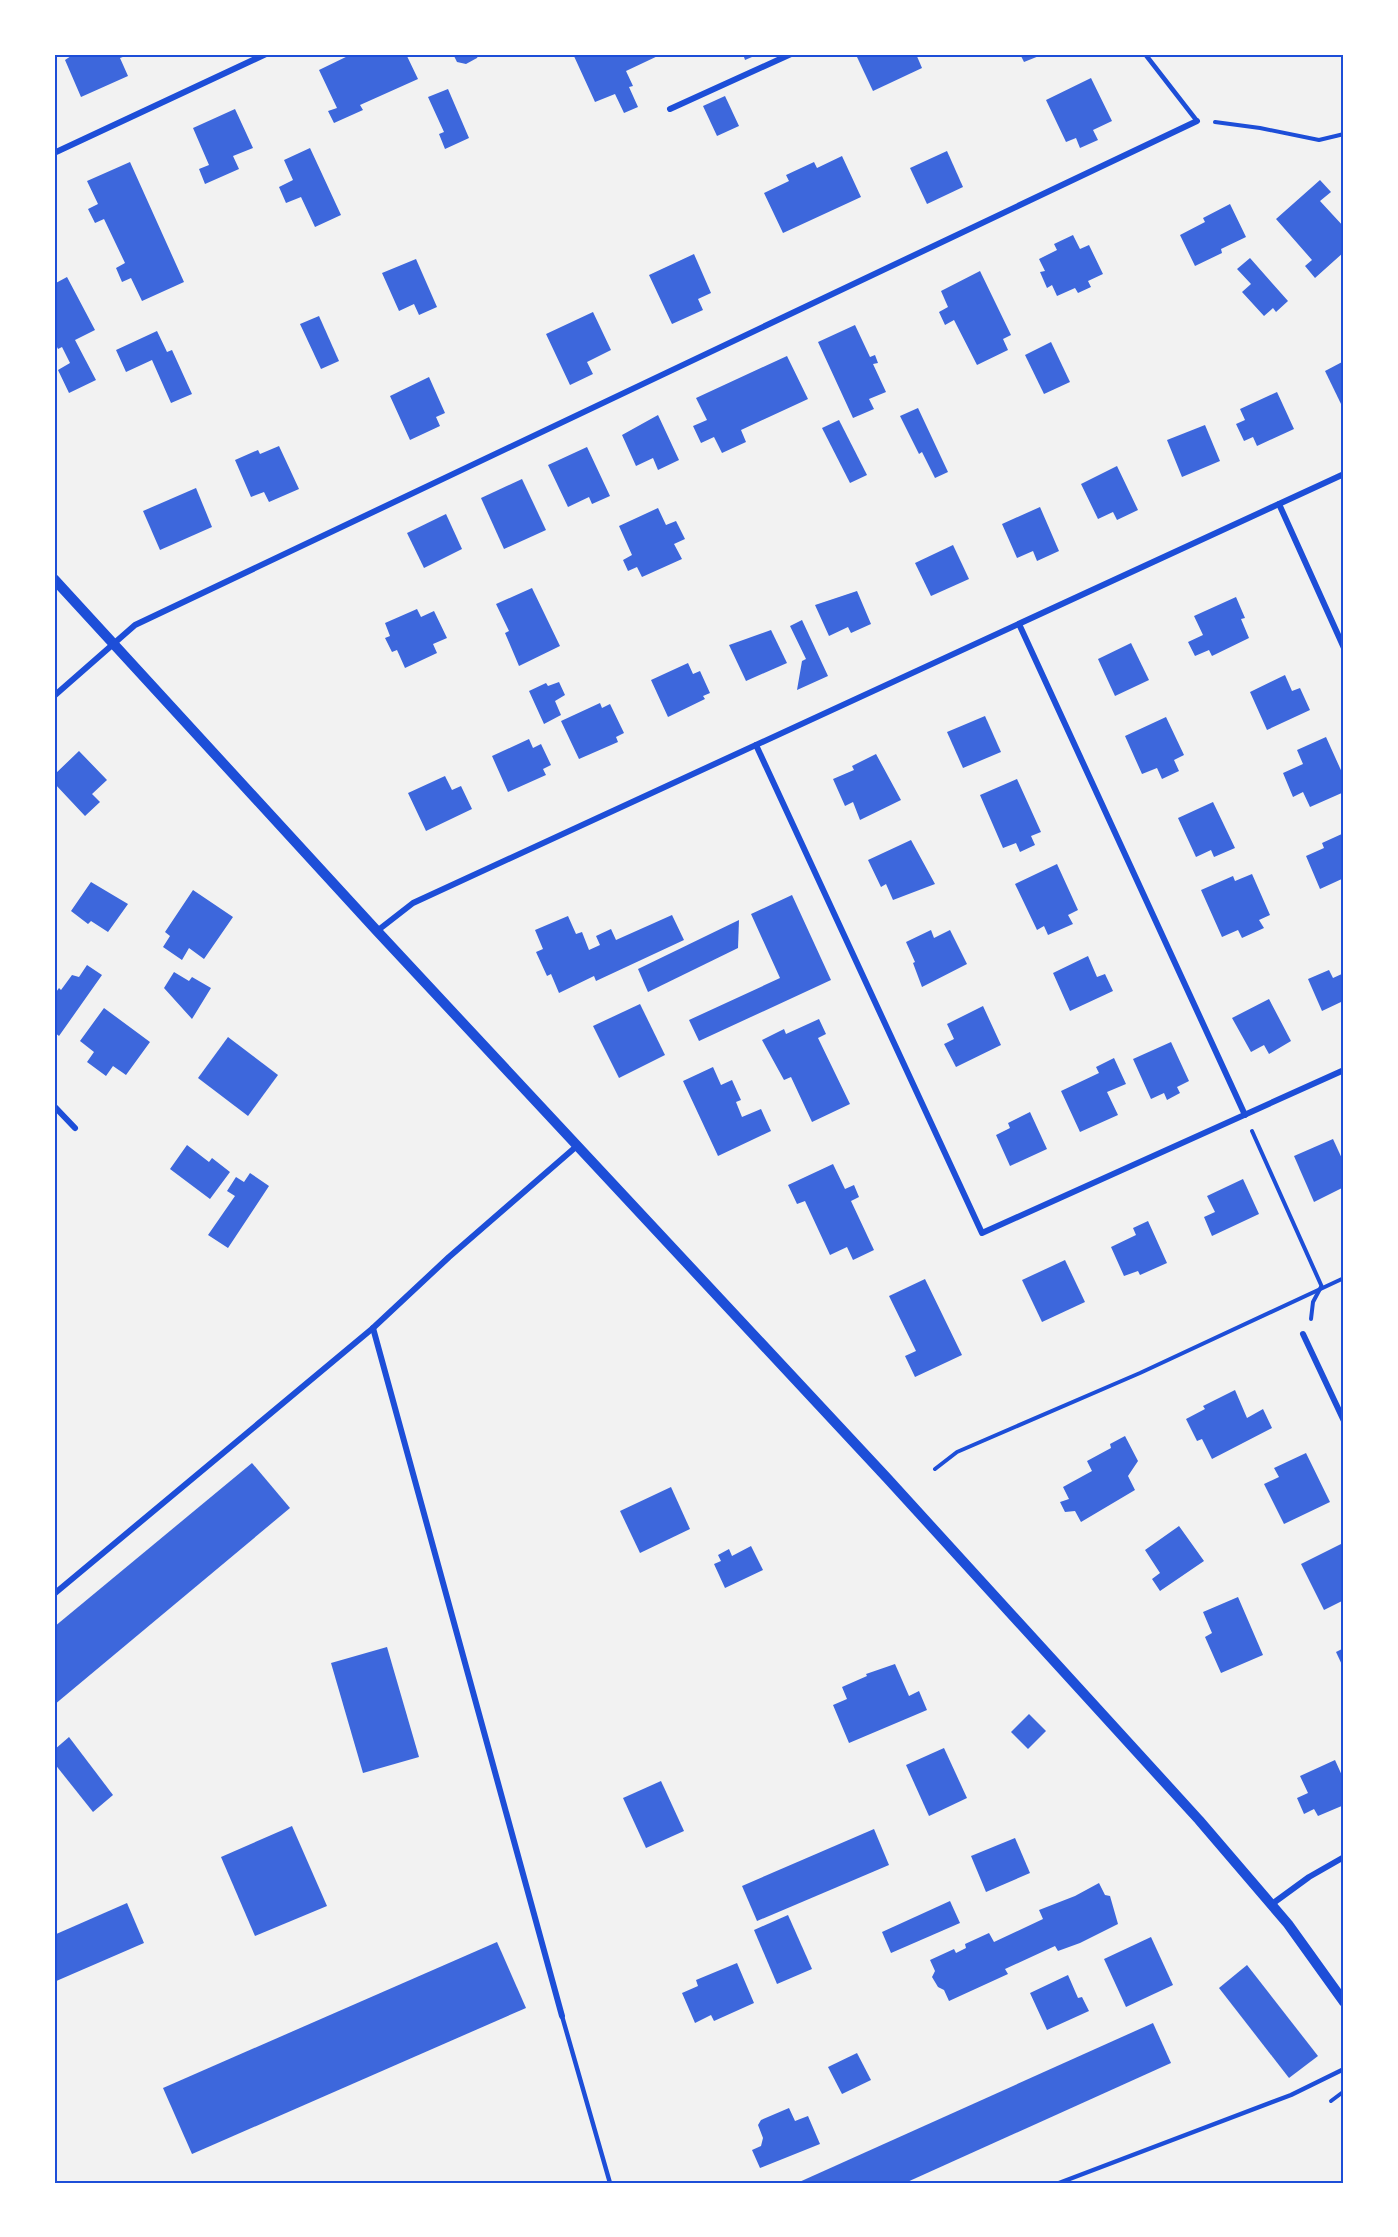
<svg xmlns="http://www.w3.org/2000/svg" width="1398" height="2237" font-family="Inter,sans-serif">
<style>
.building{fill:#3d67dc}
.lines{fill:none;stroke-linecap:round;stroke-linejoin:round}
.path{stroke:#1d4ed8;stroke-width:4}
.service{stroke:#1d4ed8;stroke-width:4.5}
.minor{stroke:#1d4ed8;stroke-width:6}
.tertiary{stroke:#1d4ed8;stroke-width:10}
.neatline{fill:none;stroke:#1d4ed8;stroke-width:2}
</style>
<rect width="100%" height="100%" fill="#f2f2f2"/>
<g class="building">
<path d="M74 54H131L120 58 128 76 81 97 65 60Z"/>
<path d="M352 54H406L418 79 360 105 363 110 334 123 328 111 337 108 319 70Z"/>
<path d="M453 54H479L477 58 466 64 457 62Z"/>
<path d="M573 54H662L626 71 633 86 629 87 638 107 624 113 615 94 595 102Z"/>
<path d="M743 54H759L745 60Z"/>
<path d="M862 54H916L922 68 873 91 857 57Z"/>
<path d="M1020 54H1044L1024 62Z"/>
<path d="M1091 78 1112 121 1093 130 1098 140 1080 148 1076 138 1066 142 1046 100Z"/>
<path d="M448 89 469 138 445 149 439 134 444 132 428 97Z"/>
<path d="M725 96 739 126 717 136 703 106Z"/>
<path d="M235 109 253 148 233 156 239 169 205 184 199 169 209 165 193 128Z"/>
<path d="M310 148 341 215 315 227 301 197 286 203 279 187 293 180 284 160Z"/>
<path d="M947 151 963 187 927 204 910 168Z"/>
<path d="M842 156 861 197 783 233 764 193 789 181 786 175 814 162 817 168Z"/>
<path d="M130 162 184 282 142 301 131 278 122 282 116 268 125 263 104 219 95 223 88 209 98 204 87 181Z"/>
<path d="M1320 180 1331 192 1320 201 1344 227V252L1315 278 1305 266 1312 260 1276 219Z"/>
<path d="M1230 204 1246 237 1221 249 1222 253 1195 266 1180 235 1205 222 1203 218Z"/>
<path d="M1073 235 1080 249 1089 245 1103 274 1088 281 1091 287 1078 293 1075 288 1057 296 1052 285 1047 288 1040 272 1045 271 1039 259 1057 250 1054 244Z"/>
<path d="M694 254 711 293 698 299 703 310 672 324 649 275Z"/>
<path d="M1250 258 1288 301 1276 312 1273 308 1264 316 1242 292 1251 284 1237 269Z"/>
<path d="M416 259 437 307 419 315 414 304 399 311 382 273Z"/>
<path d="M980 271 1011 335 1003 339 1008 350 977 365 954 320 945 325 939 312 948 307 941 291Z"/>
<path d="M67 277 95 330 75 340 96 380 69 393 58 370 70 363 62 347 58 349 54 341V284Z"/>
<path d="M593 312 611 350 587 362 593 374 570 385 546 334Z"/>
<path d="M319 316 339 361 321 369 300 324Z"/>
<path d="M855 325 870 357 875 355 878 363 873 364 886 392 869 399 874 409 853 418 818 342Z"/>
<path d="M157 331 167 352 172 350 192 394 171 403 152 360 126 372 116 350Z"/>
<path d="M1051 342 1070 382 1044 394 1025 355Z"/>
<path d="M787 356 808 399 741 430 746 442 722 453 714 437 701 443 693 426 707 420 696 398Z"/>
<path d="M1344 361V406H1342L1325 371Z"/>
<path d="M429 377 445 413 436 417 440 426 410 440 390 396Z"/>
<path d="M1277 392 1294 429 1257 446 1253 437 1244 441 1236 424 1245 420 1240 409Z"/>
<path d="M918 408 948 472 935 478 922 452 919 454 900 416Z"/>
<path d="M658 415 679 460 658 470 653 458 636 466 622 435Z"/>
<path d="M839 420 867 475 850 483 822 428Z"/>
<path d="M1205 425 1220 461 1182 477 1167 440Z"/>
<path d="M279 446 299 489 269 502 264 492 251 497 235 460 258 450 260 454Z"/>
<path d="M587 447 610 496 592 504 589 497 568 507 548 465Z"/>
<path d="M1117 466 1138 510 1117 520 1113 512 1098 519 1081 484Z"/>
<path d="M522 479 546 530 504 549 481 498Z"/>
<path d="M196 488 212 527 160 550 143 511Z"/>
<path d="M1040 507 1059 551 1037 561 1033 551 1017 558 1002 524Z"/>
<path d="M658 508 666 525 676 521 685 539 674 544 682 559 642 577 637 567 628 571 623 560 632 555 619 526Z"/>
<path d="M446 514 462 549 424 568 407 533Z"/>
<path d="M953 545 969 579 931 596 915 563Z"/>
<path d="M532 588 560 646 519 666 505 633 509 631 496 604Z"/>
<path d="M857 591 871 624 851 633 848 627 829 636 815 605Z"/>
<path d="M1236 597 1245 618 1241 619 1249 638 1212 656 1209 650 1195 656 1188 642 1203 635 1194 616Z"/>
<path d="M417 609 421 617 434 611 447 638 433 644 437 653 405 668 397 650 392 652 385 638 390 636 385 623Z"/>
<path d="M802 620 828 676 797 690 802 661 806 659 790 626Z"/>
<path d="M771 630 787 663 746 681 729 645Z"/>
<path d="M1131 643 1149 680 1115 696 1098 659Z"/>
<path d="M688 663 693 674 700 671 710 693 703 696 705 699 668 717 651 680Z"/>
<path d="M1285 675 1292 691 1300 688 1310 710 1267 730 1250 692Z"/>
<path d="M559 682 565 695 555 701 561 715 544 724 529 691 546 683 548 686Z"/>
<path d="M600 703 602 708 610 704 624 733 616 737 618 742 579 759 561 721Z"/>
<path d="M985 716 1001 752 963 768 947 732Z"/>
<path d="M1166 717 1184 755 1174 760 1179 771 1162 779 1157 768 1142 774 1125 736Z"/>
<path d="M1326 737 1344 777V792L1310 807 1303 792 1293 797 1283 773 1303 764 1297 750Z"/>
<path d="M529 739 533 748 541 744 551 765 543 769 546 775 508 792 492 756Z"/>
<path d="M79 751 107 780 92 794 100 802 85 816 54 783V775Z"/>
<path d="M876 754 901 800 860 820 853 802 845 806 833 779 854 770 852 766Z"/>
<path d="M445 776 452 790 461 786 472 809 426 831 408 793Z"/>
<path d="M1017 779 1041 832 1031 836 1035 845 1020 852 1016 843 1003 848 980 795Z"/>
<path d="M1213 802 1235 848 1214 857 1211 850 1196 857 1178 818Z"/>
<path d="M1344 833V878L1320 889 1306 856 1324 848 1322 843Z"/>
<path d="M911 840 935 884 893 900 886 884 881 887 868 860Z"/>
<path d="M1057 864 1078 910 1068 915 1073 924 1048 935 1044 926 1037 930 1015 884Z"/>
<path d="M1252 874 1270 915 1259 920 1264 928 1242 938 1238 930 1222 937 1201 890 1233 876 1235 881Z"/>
<path d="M91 882 128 904 108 932 91 921 88 924 71 911Z"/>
<path d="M193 890 233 917 204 959 189 948 182 960 163 947 170 936 165 932Z"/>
<path d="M792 895 831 980 699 1041 689 1020 780 978 751 914Z"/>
<path d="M672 915 684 940 596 981 594 976 559 993 551 974 547 976 536 952 543 949 535 930 568 916 576 934 582 932 589 950 600 945 596 936 611 929 616 940Z"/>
<path d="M739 920 738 948 648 992 638 969Z"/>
<path d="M931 930 934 938 950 930 967 964 922 987 913 963 915 962 906 942Z"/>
<path d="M1088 956 1097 977 1105 974 1113 991 1070 1011 1053 973Z"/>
<path d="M87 965 102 975 59 1036 54 1032V995L59 988 61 990 72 975 79 977Z"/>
<path d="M1329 970 1333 978 1344 973V1010L1341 1002 1322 1011 1308 979Z"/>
<path d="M174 972 189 981 192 977 211 988 192 1019 164 988Z"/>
<path d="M1269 999 1291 1041 1269 1054 1264 1045 1251 1052 1232 1018Z"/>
<path d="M640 1004 665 1055 619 1078 593 1026Z"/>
<path d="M983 1006 1001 1045 956 1067 944 1044 954 1039 947 1024Z"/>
<path d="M104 1008 150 1042 126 1075 113 1066 106 1076 87 1062 94 1052 80 1041Z"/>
<path d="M819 1019 826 1034 818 1038 850 1104 812 1122 791 1077 784 1080 762 1040 784 1029 786 1034Z"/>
<path d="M228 1037 278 1075 248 1116 198 1078Z"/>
<path d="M1171 1042 1189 1081 1177 1087 1180 1093 1167 1100 1164 1093 1151 1099 1133 1059Z"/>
<path d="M1114 1058 1126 1084 1107 1092 1118 1115 1080 1132 1061 1091 1099 1073 1096 1067Z"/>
<path d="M713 1067 721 1085 732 1080 741 1100 736 1102 742 1117 761 1109 771 1131 718 1156 683 1081Z"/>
<path d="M1030 1112 1047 1149 1010 1166 996 1135 1010 1128 1008 1123Z"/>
<path d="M1333 1139 1344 1163V1187L1314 1202 1294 1156Z"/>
<path d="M187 1145 209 1162 212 1158 230 1172 210 1199 170 1169Z"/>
<path d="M833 1164 845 1189 854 1185 859 1197 851 1201 874 1250 853 1260 847 1247 830 1255 805 1201 797 1204 788 1185Z"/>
<path d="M250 1173 269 1186 228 1248 208 1235 235 1196 227 1191 236 1177 244 1182Z"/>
<path d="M1243 1179 1259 1214 1212 1236 1204 1217 1215 1212 1207 1196Z"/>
<path d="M1148 1221 1167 1263 1140 1275 1138 1271 1124 1276 1111 1247 1136 1235 1133 1228Z"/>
<path d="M1065 1260 1085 1302 1042 1322 1022 1280Z"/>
<path d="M925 1279 962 1355 915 1377 905 1356 916 1351 889 1296Z"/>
<path d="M1235 1390 1247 1418 1263 1409 1272 1428 1212 1459 1202 1439 1197 1441 1186 1419 1205 1409 1203 1406Z"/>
<path d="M1125 1436 1138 1461 1128 1476 1135 1490 1081 1522 1075 1511 1065 1512 1060 1502 1069 1499 1063 1487 1092 1471 1087 1461 1111 1448 1110 1444Z"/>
<path d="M1306 1453 1330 1502 1284 1524 1264 1484 1279 1477 1274 1468Z"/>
<path d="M252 1463 290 1508 54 1705V1627Z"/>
<path d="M671 1487 690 1529 640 1553 620 1511Z"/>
<path d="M1179 1526 1204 1561 1160 1591 1152 1579 1160 1573 1145 1550Z"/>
<path d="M1341 1544 1344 1550V1600L1324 1610 1301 1564Z"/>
<path d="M751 1546 763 1570 725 1588 714 1564 721 1561 718 1555 729 1549 732 1556Z"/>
<path d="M1238 1597 1263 1655 1221 1673 1205 1637 1212 1633 1203 1612Z"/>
<path d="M387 1647 419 1757 363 1773 331 1663Z"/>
<path d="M1344 1648V1669L1336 1652Z"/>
<path d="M895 1664 909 1696 919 1691 927 1710 849 1743 833 1705 847 1699 842 1687 867 1676 866 1674Z"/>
<path d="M1029 1714 1046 1731 1028 1749 1011 1732Z"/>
<path d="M69 1737 113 1795 93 1812 54 1763V1750Z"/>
<path d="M944 1748 967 1798 929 1816 906 1765Z"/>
<path d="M1335 1760 1344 1780V1805L1318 1816 1314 1809 1304 1814 1297 1798 1308 1793 1300 1776Z"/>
<path d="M661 1781 684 1831 646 1848 623 1798Z"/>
<path d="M292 1826 327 1906 255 1936 221 1857Z"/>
<path d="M874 1829 889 1865 757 1921 742 1886Z"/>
<path d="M1015 1838 1030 1873 986 1892 971 1856Z"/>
<path d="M1099 1883 1105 1895 1110 1896 1118 1924 1080 1943 1058 1951 1055 1946 1005 1969 1008 1974 949 2001 944 1990 938 1987 932 1977 935 1971 930 1960 954 1949 956 1953 966 1948 965 1944 989 1933 994 1942 1043 1919 1039 1910 1075 1896Z"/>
<path d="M950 1901 960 1923 891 1953 882 1932Z"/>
<path d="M127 1903 144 1943 54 1982V1935Z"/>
<path d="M788 1915 812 1969 777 1984 754 1930Z"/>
<path d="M1151 1937 1173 1985 1126 2007 1104 1959Z"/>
<path d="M497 1942 526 2008 192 2154 163 2088Z"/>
<path d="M737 1963 754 2003 714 2021 711 2015 695 2023 682 1993 698 1986 696 1980Z"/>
<path d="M1247 1965 1318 2056 1289 2078 1219 1988Z"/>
<path d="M1068 1975 1078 1998 1082 1997 1089 2011 1047 2030 1030 1993Z"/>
<path d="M1153 2023 1171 2063 905 2183H797Z"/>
<path d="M857 2053 871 2080 842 2094 828 2067Z"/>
<path d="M789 2108 795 2121 808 2116 820 2144 760 2168 752 2150 761 2146 763 2138 758 2125 761 2120Z"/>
</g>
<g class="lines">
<g class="path">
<path d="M1215 122 1260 128 1319 140 1344 134"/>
<path d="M1252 1131 1322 1287"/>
<path d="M1311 1319 1313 1302 1321 1287"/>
<path d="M935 1469 957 1452 1140 1373 1344 1278"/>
<path d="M1331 2101 1343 2092"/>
</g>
<g class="service">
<path d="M1145 54 1197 121"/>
<path d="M562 2016 610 2183"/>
<path d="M1059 2183 1291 2095 1344 2069"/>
</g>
<g class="minor">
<path d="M670 109 791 54"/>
<path d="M54 153 266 54"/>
<path d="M1279 504 1344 648"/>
<path d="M1019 624 1245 1115"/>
<path d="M54 696 135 625 1197 121"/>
<path d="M756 745 982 1233 1344 1070"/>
<path d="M377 931 413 903 1344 474"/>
<path d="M54 1106 75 1128"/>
<path d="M373 1328 562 2016"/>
<path d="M1303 1334 1344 1421"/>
<path d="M54 1594 373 1328 449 1257 578 1145"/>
<path d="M1272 1904 1309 1877 1344 1857"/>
</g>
<path class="tertiary" d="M54 579 377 931 887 1478 1199 1820 1288 1924 1344 2002"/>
</g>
<rect width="1398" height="2237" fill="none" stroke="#ffffff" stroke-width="111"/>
<rect x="56" y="56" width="1286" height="2126" class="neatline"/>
</svg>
